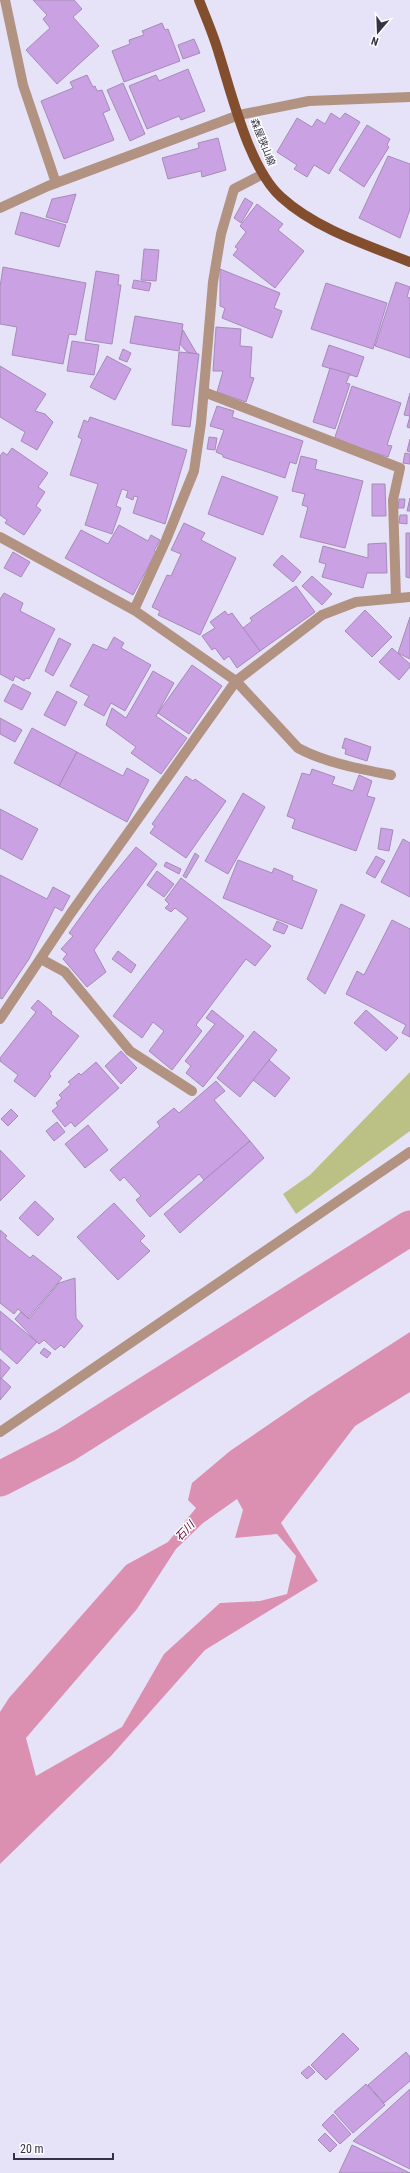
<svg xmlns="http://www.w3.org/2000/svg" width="410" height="2173" font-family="'Roboto Condensed','Noto Sans JP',sans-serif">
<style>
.green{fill:#bbc085}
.water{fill:#db90b1;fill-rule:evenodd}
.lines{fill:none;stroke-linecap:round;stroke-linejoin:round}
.canal{stroke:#db90b1;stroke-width:35}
.building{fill:#caa2e3;stroke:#a68bb8}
.minor{stroke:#b29382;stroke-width:10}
.major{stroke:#824e2d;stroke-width:10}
.labels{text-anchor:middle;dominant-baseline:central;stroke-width:3;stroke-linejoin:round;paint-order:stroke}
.street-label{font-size:10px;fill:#353246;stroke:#fff}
.water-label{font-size:11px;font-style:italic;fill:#5a0036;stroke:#fff}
</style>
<rect width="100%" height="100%" fill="#e6e3f9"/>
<path class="green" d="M410 1072V1131L296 1214 283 1194 310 1175Z"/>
<path class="water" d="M410 1332V1392L355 1426 281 1523 318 1581 205 1650 111 1756 0 1864V1712L9 1698 126 1565 168 1542 196 1508 188 1500 192 1483 230 1451 309 1397ZM237 1499 243 1510 235 1538 277 1534 296 1556 287 1594 260 1601 220 1603 164 1654 122 1727 36 1776 26 1738 137 1609 176 1549 203 1523Z"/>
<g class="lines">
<path class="canal" d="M0 1479 66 1445 410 1228"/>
</g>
<g class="building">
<path d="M33 0H74L82 9 73 17 99 46 57 84 26 50 50 28 43 19 47 15Z"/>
<path d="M162 23 165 30 168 29 180 61 124 82 112 51 130 44 129 40 144 35 142 31Z"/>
<path d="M194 39 200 53 183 59 178 45Z"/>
<path d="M188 69 205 111 181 120 179 116 147 129 129 86 156 75 159 81Z"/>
<path d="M87 75 93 87 95 86 97 91 102 90 110 110 103 113 114 140 64 159 41 101 73 88 70 82Z"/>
<path d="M123 83 145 134 130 141 107 90Z"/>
<path d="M331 113 340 119 345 113 360 122 329 174 314 165 307 177 294 169 297 165 277 152 297 118 312 127 317 119 325 124Z"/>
<path d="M367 125 390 139 387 145 389 147 364 187 339 170Z"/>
<path d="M218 138 226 170 202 177 201 171 168 179 162 158 199 148 198 143Z"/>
<path d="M388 156 410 164V209L400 238 359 218Z"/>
<path d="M76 194 67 223 46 217 52 199Z"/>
<path d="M245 198 253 203 241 223 234 218Z"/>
<path d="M257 204 283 224 278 230 304 251 275 288 233 255 238 249 235 247 246 232 240 226Z"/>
<path d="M21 212 66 225 59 247 15 234Z"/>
<path d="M144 249 159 250 156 281 141 280Z"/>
<path d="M3 267 86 283 76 335 69 334 63 364 12 355 17 327 0 324V287Z"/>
<path d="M220 269 280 293 274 308 282 311 272 338 222 318 225 308 220 306Z"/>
<path d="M96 271 119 275 118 285H121L112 344 85 340Z"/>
<path d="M134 280 151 283 149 291 132 288Z"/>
<path d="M396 282 410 287 407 297 410 298V358L375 346Z"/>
<path d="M326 283 387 303 373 349 311 329Z"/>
<path d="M135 316 183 324 179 351 130 343Z"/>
<path d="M216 327 241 329 240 346 252 347 250 377 254 378 246 402 217 392 223 371H213Z"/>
<path d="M183 330 197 354 187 352 180 344Z"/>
<path d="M72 341 99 345 94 375 67 371Z"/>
<path d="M329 345 364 357 357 377 322 366Z"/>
<path d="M123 349 131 353 127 362 119 359Z"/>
<path d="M179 352 199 354 190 427 172 425Z"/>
<path d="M107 356 131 369 115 400 90 387Z"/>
<path d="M0 366 46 394 35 411 45 414 53 422 37 450 21 441 25 432 0 417Z"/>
<path d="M330 368 350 374 346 383 350 384 335 429 313 422Z"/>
<path d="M352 386 401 403 387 445 392 446 388 457 334 440Z"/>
<path d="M410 393V428L407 427 410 416 404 415Z"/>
<path d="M217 406 234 411 232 417 303 441 296 464 290 462 285 478 223 457V455L216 452 224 430 210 426Z"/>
<path d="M90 417 187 450 165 524 133 513 138 497 134 496 133 500 126 497 128 491 122 489 116 506 121 508 112 534 85 525 98 484 70 475 82 439 78 437 84 420 88 422Z"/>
<path d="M209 437 217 438 215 450 207 449Z"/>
<path d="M410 439V452L407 451Z"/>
<path d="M12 448 48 473 38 487 45 492 36 506 41 510 24 535 5 523 7 520 0 515V456L3 452 7 455Z"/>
<path d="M405 453 410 454V464L403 463Z"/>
<path d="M301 456 317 460 315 469 363 481 345 548 300 537 308 507 302 505 305 494 292 491Z"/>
<path d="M222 476 278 497 263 535 208 514Z"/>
<path d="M372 484H385L386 516H372Z"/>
<path d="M410 498V511H407Z"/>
<path d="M399 499H405L404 508H398Z"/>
<path d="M400 515H407V524L399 523Z"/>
<path d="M184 523 205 533 201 540 236 558 200 635 158 615 160 611 152 607 167 575 171 576 181 554 171 550Z"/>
<path d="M119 525 148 541 151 535 160 540 154 551 156 552 133 595 65 558 81 530 108 544Z"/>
<path d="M406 533H410V578L406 577Z"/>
<path d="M386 543 387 573H367L363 588 322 577 326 564 319 562 323 546 368 558V544Z"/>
<path d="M13 552 30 562 21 577 4 568Z"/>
<path d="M282 555 301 572 293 582 273 565Z"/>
<path d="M312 576 332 594 322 605 302 586Z"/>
<path d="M296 586 315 612 260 651 243 628 252 621 250 618Z"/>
<path d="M4 593 23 603 20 611 55 629 29 679 26 678 24 681 15 676 13 681 0 674V599Z"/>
<path d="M365 610 392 637 372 657 345 631Z"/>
<path d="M225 611 228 615 232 613 260 651 237 668 229 656 224 660 215 648 212 650 202 636 215 628 210 622Z"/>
<path d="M410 617V659L398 653Z"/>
<path d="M114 637 124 643 121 648 151 665 125 711 111 703 104 716 84 705 89 696 70 686 93 644 107 650Z"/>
<path d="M59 638 71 644 53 676 45 671Z"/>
<path d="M392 648 410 664V667L399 680 379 662Z"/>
<path d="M192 665 222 686 189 734 158 713Z"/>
<path d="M153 671 174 683 156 716 187 738 161 774 131 753 136 747 106 725 112 708 126 718Z"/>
<path d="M13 684 31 693 22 710 4 701Z"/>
<path d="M57 691 77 702 65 726 44 715Z"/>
<path d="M0 718 22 730 15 742 0 734Z"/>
<path d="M32 728 77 752 59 786 14 763Z"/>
<path d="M345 738 371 747 367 761 345 754 346 749 342 748Z"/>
<path d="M77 752 123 776 127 768 149 780 127 822 59 786Z"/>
<path d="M312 769 335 777 332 784 353 791 359 775 372 781 367 796 375 798 356 851 292 828 295 819 287 816 302 773 310 775Z"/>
<path d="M186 776 193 781 195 779 226 801 186 858 150 833 155 826 152 824Z"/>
<path d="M243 793 265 807 228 874 205 861Z"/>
<path d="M0 809 38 829 22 860 0 848Z"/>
<path d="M381 828 393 830 389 851 378 849Z"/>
<path d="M403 839 410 843V897L381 882Z"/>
<path d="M136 847 157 864 94 950 106 972 87 987 63 959 67 954 61 949 73 936 69 933 98 893Z"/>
<path d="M195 853 199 856 186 878 183 876Z"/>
<path d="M376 856 385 861 375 878 366 873Z"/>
<path d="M238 860 272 873 274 868 293 876 292 880 317 890 302 929 223 898Z"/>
<path d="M166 862 181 869 179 874 164 866Z"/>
<path d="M157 871 174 884 164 897 147 885Z"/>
<path d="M0 875 47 899 53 887 70 896 62 911 55 907 29 959 2 999 0 998Z"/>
<path d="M181 878 271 946 255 966 246 959 196 1025 202 1031 172 1070 149 1051 164 1031 153 1022 142 1038 113 1016 188 918 175 908 171 912 165 908 169 904 165 900Z"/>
<path d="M341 904 365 915 325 994 307 979Z"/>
<path d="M392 920 410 929V1037L402 1033 406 1025 346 994 357 971 364 975Z"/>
<path d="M277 921 288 926 284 934 273 930Z"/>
<path d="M118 951 136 965 131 973 112 959Z"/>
<path d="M38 1000 52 1012 51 1014 79 1036 49 1074 51 1076 35 1097 14 1081 18 1075 0 1061V1058L36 1012 31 1008Z"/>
<path d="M212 1010 244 1036 203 1087 186 1073 191 1066 185 1061 215 1024 206 1018Z"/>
<path d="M366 1010 398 1038 386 1051 354 1023Z"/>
<path d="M254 1031 277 1050 240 1097 217 1078Z"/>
<path d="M121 1051 137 1068 121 1084 105 1066Z"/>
<path d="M269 1060 290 1078 275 1097 253 1080Z"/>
<path d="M96 1062 119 1088 75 1127 71 1122 65 1127 52 1111 58 1106 56 1103 62 1098 59 1095 71 1084 68 1082 79 1073 81 1075Z"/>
<path d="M216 1081 225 1091 214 1100 250 1141 204 1180 199 1174 150 1217 136 1200 141 1196 124 1177 120 1181 110 1170 160 1126 157 1122 174 1108 179 1113Z"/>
<path d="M11 1109 18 1116 8 1126 1 1119Z"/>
<path d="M57 1122 65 1132 54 1141 46 1131Z"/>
<path d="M88 1125 108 1150 85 1168 65 1144Z"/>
<path d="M250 1141 264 1158 180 1233 164 1214Z"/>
<path d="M0 1150 25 1176 0 1201Z"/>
<path d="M35 1201 54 1219 38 1236 19 1218Z"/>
<path d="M114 1203 145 1236 140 1241 150 1251 118 1280 77 1237Z"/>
<path d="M0 1230 7 1236 5 1238 30 1258 33 1255 62 1278 28 1318 18 1309 14 1314 0 1303Z"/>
<path d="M75 1278 76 1318 83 1326 64 1348 61 1345 55 1350 44 1340 39 1344 15 1319 21 1312 29 1319 59 1283Z"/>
<path d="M0 1311 37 1342 17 1364 0 1349Z"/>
<path d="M44 1348 51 1353 47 1358 40 1353Z"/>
<path d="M0 1359 10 1368 0 1380Z"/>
<path d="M1 1378 11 1387 0 1400V1379Z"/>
<path d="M343 2033 359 2049 326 2080 311 2065Z"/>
<path d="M406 2052 410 2057V2081L384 2103 368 2085Z"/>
<path d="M309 2066 315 2072 307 2079 301 2073Z"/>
<path d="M366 2084 385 2105 353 2133 334 2112Z"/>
<path d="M410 2089V2169L353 2141Z"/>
<path d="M333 2114 351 2134 340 2144 322 2125Z"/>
<path d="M325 2133 337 2145 330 2152 318 2140Z"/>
<path d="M352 2145 410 2173H339Z"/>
</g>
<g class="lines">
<g class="minor">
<path d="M5 0 23 85 56 183"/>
<path d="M0 208 48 186 239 115 309 101 410 97"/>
<path d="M204 392 400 468 393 500 396 598"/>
<path d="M0 537 134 610 236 681 298 748C326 763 360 769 391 775"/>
<path d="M134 610 166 540 194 471 201 423 213 282 221 234 234 189 263 174"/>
<path d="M41 959 65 972 130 1051 192 1091"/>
<path d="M0 1019 71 913 236 681 322 615 356 602 410 597"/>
<path d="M0 1432 410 1152"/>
</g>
<path class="major" d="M199 0C206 18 214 36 219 54 232 95 249 168 281 197 316 229 367 245 410 262"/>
</g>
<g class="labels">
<g class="street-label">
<text transform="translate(263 142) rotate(68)">森屋狭山線</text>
</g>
<g class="water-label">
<text transform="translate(185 1531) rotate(-47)">石川</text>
</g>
</g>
<g transform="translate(378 32) rotate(199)" stroke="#ffffff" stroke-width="3" paint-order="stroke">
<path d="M0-3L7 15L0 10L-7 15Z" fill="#353246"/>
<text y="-6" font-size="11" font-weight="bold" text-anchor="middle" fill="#353246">N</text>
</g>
<path d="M14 2153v6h99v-6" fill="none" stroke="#353246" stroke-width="2"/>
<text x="20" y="2153" font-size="12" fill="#353246" stroke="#ffffff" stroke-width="3" paint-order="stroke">20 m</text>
</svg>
